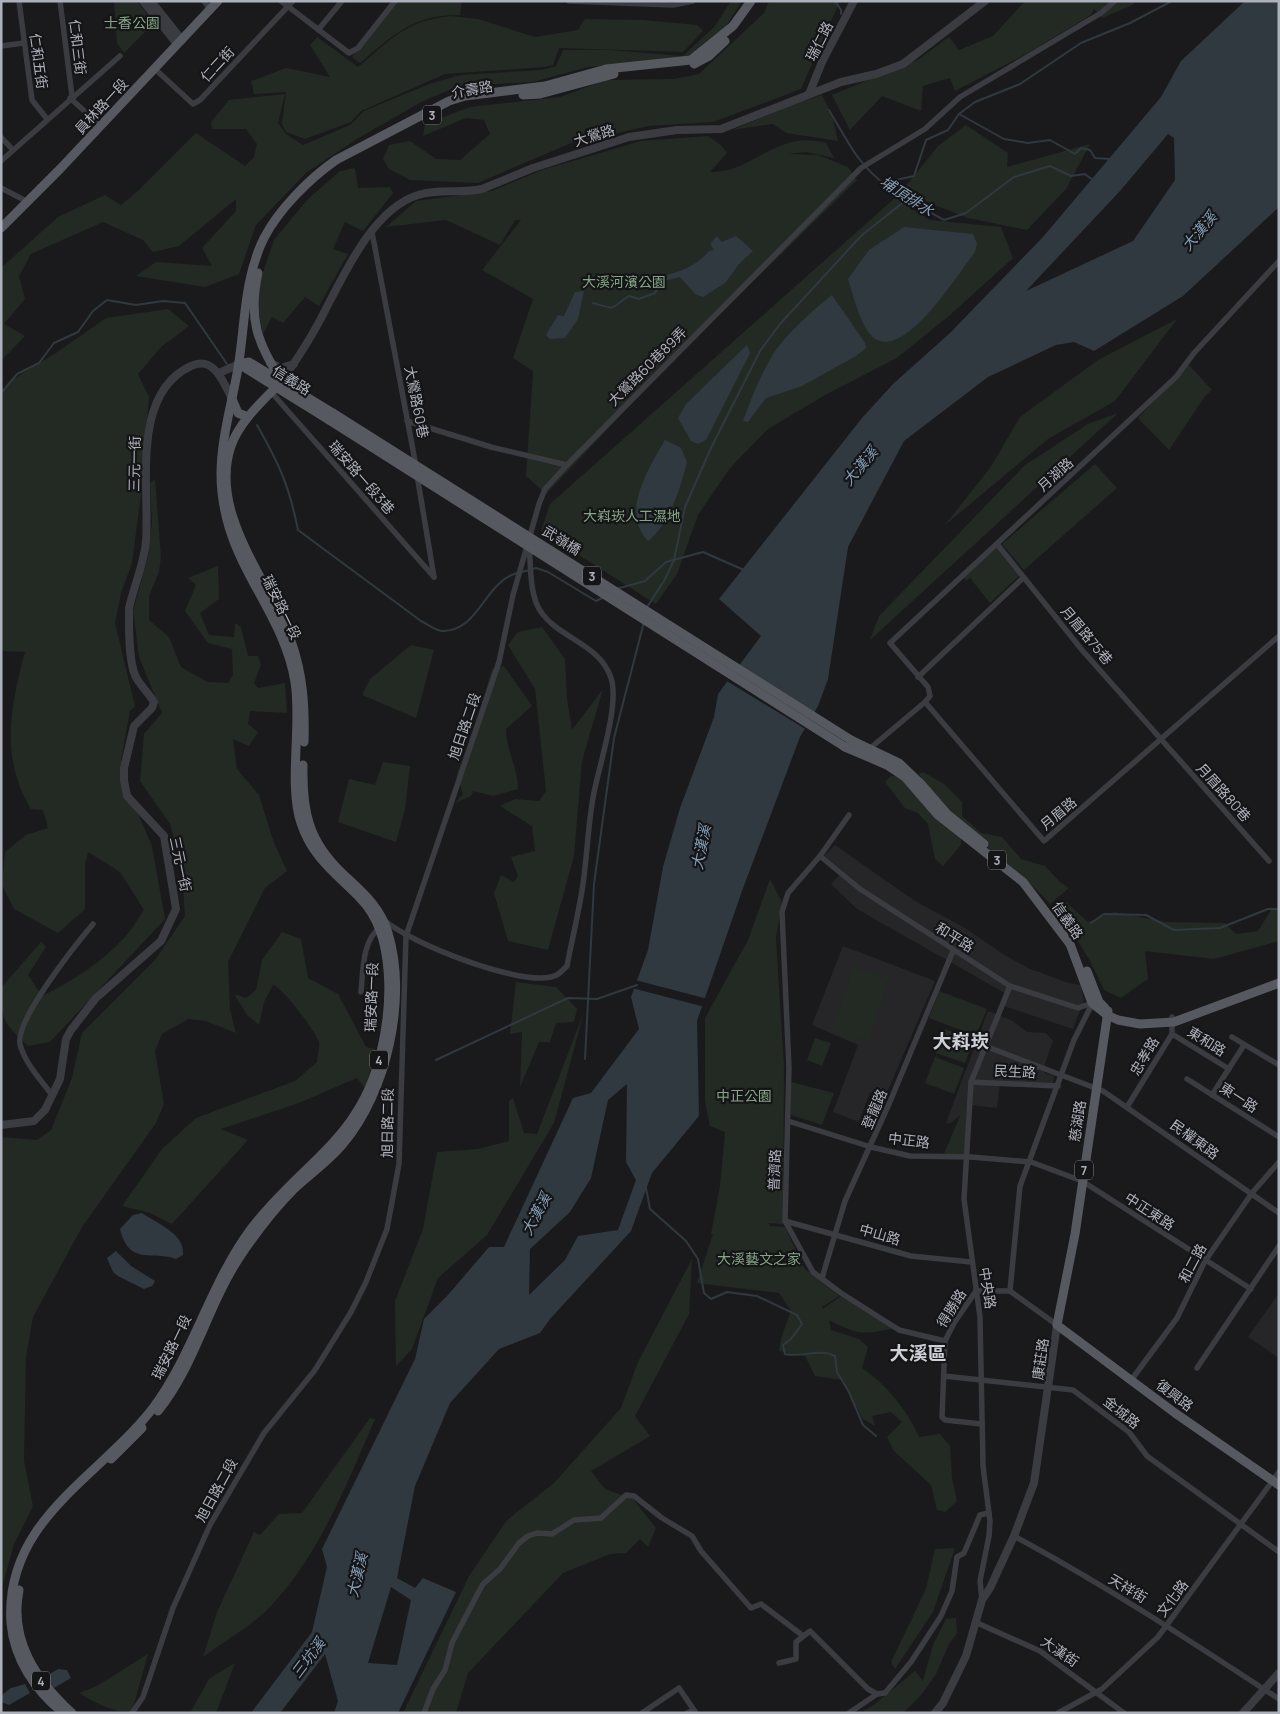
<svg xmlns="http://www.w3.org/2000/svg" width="1280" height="1714" font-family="Manrope,'Noto Sans TC',sans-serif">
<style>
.built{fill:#262629}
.green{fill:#222a23}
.water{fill:#303940;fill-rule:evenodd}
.pier{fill:#1a1a1c}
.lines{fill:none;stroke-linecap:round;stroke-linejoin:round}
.stream{stroke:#303940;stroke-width:2}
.minor{stroke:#3b3c41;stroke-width:5.5}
.tertiary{stroke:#3b3c41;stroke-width:8}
.primary{stroke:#575960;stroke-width:9}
.primary-bridge{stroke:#575960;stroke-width:9}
.labels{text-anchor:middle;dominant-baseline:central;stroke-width:4.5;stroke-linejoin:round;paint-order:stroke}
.shield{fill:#151517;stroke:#7f828a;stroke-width:1}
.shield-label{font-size:12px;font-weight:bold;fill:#adb1bb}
.park-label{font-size:14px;fill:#84a687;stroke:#151517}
.street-label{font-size:14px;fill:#adb1bb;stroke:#151517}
.water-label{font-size:15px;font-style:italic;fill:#859eb5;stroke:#151517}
.district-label{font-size:19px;font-weight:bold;fill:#ced0d7;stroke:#151517}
</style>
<rect width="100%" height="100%" fill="#1a1a1c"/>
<g class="built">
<path d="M835 845 915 901 965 928 1003 954 1028 968 1068 983 1081 985 1084 1000 1073 1029 1004 1006 1008 995 857 909 831 884 843 871 824 856Z"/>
<path d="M843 946 935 981 885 1097 870 1092 859 1122 833 1112 858 1045 812 1025Z"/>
<path d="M988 1011 1011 1020 1027 1032 1046 1033 1053 1041 1045 1064V1073L1054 1076 1053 1084 1000 1083 997 1108 971 1105 951 1123H946Z"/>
<path d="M1279 1293V1358L1248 1337Z"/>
</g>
<g class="green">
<path d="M114 1H137L154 23 124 53 117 43Z"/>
<path d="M395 1H462L460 15C414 14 393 35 360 63L352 57Z"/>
<path d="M731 1H742L725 28 693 57 588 67 533 82 459 86 423 101 357 139 307 172 256 225 239 274 205 287 136 276 156 262 212 266 202 248 236 211V199L179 246 153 252 143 240 103 222 31 254 19 276 25 299 4 324 25 336 1 361V268L58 217 105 195 121 205 140 189 196 133 245 166 254 157 257 144 246 129H212L211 122 229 100 285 94 278 123 286 134 303 145 350 125 364 111 429 84 460 75 542 70 556 66 563 50H610L683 56 715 26Z"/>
<path d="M769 1H840L801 89 713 122 649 126 571 143 478 183 410 180 389 169 383 159 389 145 410 141 436 159 460 160 490 134 484 120 466 118 423 136 425 124 470 107 560 97 606 80 674 79 699 74 764 13Z"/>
<path d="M1025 1H1134L1133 5 1102 18 1094 9 1091 15 1026 54 955 91 950 78 923 86 921 111 882 96 850 130 832 95 919 59 949 37 959 50 993 36Z"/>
<path d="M450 16 478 19 535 37 578 30 585 19 643 20 697 25 703 31 683 52 559 48 553 65 545 67 445 74 361 111 351 122 305 139 286 132 282 124 286 92 254 94 251 81 286 68 330 77 310 45 317 37 358 67C392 39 403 22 450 16Z"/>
<path d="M822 95 832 115 838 141 786 133 773 124 732 130 797 103Z"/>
<path d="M966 125 1008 153 1007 167 1090 144 1066 189 1027 230 968 218 901 192 938 146Z"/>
<path d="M708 136 722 146 727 153 710 172C752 174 776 129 826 143L834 158 806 152 788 154 818 155 848 167 857 180 682 351 546 494 526 476 533 371 513 358 533 299 482 270 521 220H515L500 245 446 220 386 227 416 201 492 191 542 170 641 141Z"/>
<path d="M355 168 358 188 390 187 393 193 363 231 345 222 333 249 348 254 319 306 305 297 283 323 272 317 263 334 257 305 261 278 274 240 308 199 340 171Z"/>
<path d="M895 198 930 220 1001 227 1013 258 950 315 897 358 825 395 768 429 730 468 698 515 677 574 656 604 541 531 550 504Z"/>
<path d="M168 309 189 326 161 347 138 374 149 397 141 495 132 563 121 593 115 623 135 706 130 711 121 760 134 804 152 846 165 919 50 1042 28 1046C4 1022 1 1023 1 988L41 942 46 947 28 975 42 996C72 981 101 963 124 938 132 930 137 919 144 910L120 872 88 852 85 866V909L58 933 14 909 2 885 5 852 26 835 48 828 43 810 31 809C0 757 10 708 25 652L1 651V392L10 381 56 353 106 318Z"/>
<path d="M1177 319 1115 401 1048 439 944 526 990 468 1020 417 1098 360Z"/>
<path d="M1189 365 1212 390 1205 396 1169 450 1138 418Z"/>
<path d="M1118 413 870 640 879 616 1025 465 1088 424Z"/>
<path d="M1095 464 1117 488 1024 570 1002 544Z"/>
<path d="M155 479 161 557 159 572 149 596V620L169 637 181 667 207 682 228 683 233 675 232 649 208 643 185 611 196 585 188 578 218 566 219 599 200 613 209 635 234 637 235 623 241 627 248 656H258L261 665 254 683 258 688 285 683 287 713 250 711 248 724 258 732 249 746 233 739 237 769 259 795 273 840 287 871 265 888 228 962 230 1010 236 1033 206 1021 188 1019 162 1034 155 1051 164 1104 156 1123 82 1227 33 1317 26 1357 24 1461 33 1506 14 1544 1 1591V1137L37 1140 51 1130 72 1078 82 1033 155 960 185 916 182 870 170 824 140 781 144 734 162 713 139 657 133 611 148 557 152 523 150 483Z"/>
<path d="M997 545 1021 574 990 603 970 578 966 581 963 577Z"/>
<path d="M542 627 565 659 567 699 572 730 603 689 582 761 574 856 548 950 508 941 494 893 501 875 514 882 518 876 511 857 535 851 532 826 500 806 515 799 539 801 546 791 535 689 508 645 518 632Z"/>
<path d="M411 645 434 650 416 718 362 695 370 679Z"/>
<path d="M504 666 532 706 506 729C506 750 518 768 518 789L493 796 473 791 471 796 455 803 463 794 457 774 478 716 492 669Z"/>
<path d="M383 762 410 766 405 809 396 842 338 822 349 779 375 785Z"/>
<path d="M923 772 944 784 962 802V816L981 833 1002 837 1021 859 1045 866 1060 882 1069 888 1050 904C1011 859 947 825 919 774Z"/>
<path d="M891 776H898L961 839V845L943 866 935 859 928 824 918 813 905 808 885 782Z"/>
<path d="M770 879 782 902 776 938 784 1067 783 1224 768 1223 770 1226 785 1227 804 1268 839 1296 822 1307 823 1309 842 1295 900 1327C864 1334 862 1337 829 1320L831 1330 859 1339 868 1347 862 1368C885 1383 908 1411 919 1437L940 1434 950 1446 952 1479 957 1501 945 1512 937 1510 931 1485 894 1451 887 1437 902 1422 891 1412 872 1416 875 1426 863 1419 843 1380 815 1376 805 1356 779 1351 781 1338 791 1311 779 1293 697 1283 713 1234H711L720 1186 725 1132 710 1126 705 1101V1018L748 940Z"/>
<path d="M1066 902 1088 922 1114 912 1166 922 1225 923 1236 934 1258 931 1271 910 1279 909V941L1214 959 1145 951 1148 979 1121 998 1104 990 1089 959 1057 908Z"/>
<path d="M282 932 301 939 308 978 338 994 366 1047 375 1049 366 1090 357 1078 299 1103 221 1129 248 1140 172 1224 150 1213 122 1206 162 1149 196 1118 295 1081 317 1062C317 1056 320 1048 319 1042 316 1032 283 988 273 985L264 1002 259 1025 248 1016 234 994 246 998 256 990 262 960Z"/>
<path d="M855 964 861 965 859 972H873L883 981 885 975 890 976 868 1043 864 1042 866 1036C855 1042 845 1042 837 1032L835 1034 831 1032Z"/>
<path d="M516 982 556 987 577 1009 574 1022 556 1023 550 1042H539L520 1087 522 1032 510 1034Z"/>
<path d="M939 991 987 1009 976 1036 929 1018Z"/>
<path d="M584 1012 554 1123 487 1235 438 1278 412 1349 396 1366 395 1301 423 1229 437 1152 478 1149 509 1141V1101L513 1098 524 1133 537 1134Z"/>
<path d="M945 1029 974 1040 965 1063 936 1053Z"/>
<path d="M815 1038 831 1043 822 1066 807 1060Z"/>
<path d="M935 1057 964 1068 954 1094 925 1083Z"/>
<path d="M791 1082 834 1093 822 1125 791 1115Z"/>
<path d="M967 1099 965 1157 944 1154Z"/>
<path d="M692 1259 689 1314 635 1416 650 1436 591 1471 605 1489 633 1499 656 1528 648 1547 640 1539 626 1553 610 1554 563 1573 468 1673 456 1713H403L469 1576 507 1520 554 1483 621 1408 638 1362Z"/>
<path d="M370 1418 375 1419C346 1486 319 1556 268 1609 251 1626 223 1642 203 1657L217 1612 254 1532 260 1535 279 1514 302 1513Z"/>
<path d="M955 1548 933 1612 895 1669 891 1662 926 1589 935 1549Z"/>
<path d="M956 1618 957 1633 949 1644 936 1674 922 1694 903 1713H860L875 1704 915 1671 923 1681 933 1645 946 1619Z"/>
<path d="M148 1654 132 1711C115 1714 93 1702 79 1693L97 1686Z"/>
<path d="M235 1663 216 1713H190L209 1679Z"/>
</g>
<g class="water">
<path d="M1245 1H1279V207L1183 296 1094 351 1074 342 1056 345 988 377 904 441 848 547 828 679 818 706 800 737 742 891 697 1021 699 1116 652 1173 631 1231 550 1319 540 1333 499 1349 450 1403 415 1486 397 1578 415 1588 423 1578 456 1592 398 1713H334L338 1701 325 1654 280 1713H251L312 1632 327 1567 322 1549 415 1359 424 1319 447 1296 489 1247H504L573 1098 591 1093 639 1029 631 997 648 950 663 867 680 808 714 717 718 694 761 636 719 599 862 418 893 384 950 333 1043 237 1161 97 1181 61ZM1168 134 1174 138 1175 180 1133 241 1026 291 1120 191ZM627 1084 626 1162 636 1180 618 1230 578 1236 565 1260 529 1295 530 1249 570 1212 591 1178 608 1100ZM391 1587 411 1600 397 1665 368 1663Z"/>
<path d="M904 227 973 234 977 244 975 252C959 272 905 361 874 338 861 329 853 294 848 279L869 250Z"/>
<path d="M717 236 722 242 736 236 753 251 739 264 725 283 703 297 695 294 680 277 657 283 664 275C678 274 700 263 709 251L714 250 710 244Z"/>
<path d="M584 291 578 319 565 338 550 339 546 335 558 315 564 316 575 292Z"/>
<path d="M832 295 865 343 866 348 856 356 802 386 766 398 748 422 743 421C751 399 760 376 772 356 785 335 812 311 832 295Z"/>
<path d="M747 345 750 353 706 440 698 444 691 441 678 418 686 404Z"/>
<path d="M665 440 681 448 687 462C681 487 669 525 648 541 620 512 649 468 665 440Z"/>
<path d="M142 1213C156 1223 186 1234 183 1255L176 1259C154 1250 129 1267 120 1229L133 1215Z"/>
<path d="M116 1251 131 1266 155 1281 152 1286 144 1289 118 1276 113 1272 107 1258Z"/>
<path d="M58 1669 67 1670 71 1678 54 1688 45 1677Z"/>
<path d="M25 1684 30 1693 9 1705 1 1702 2 1695 11 1688Z"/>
</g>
<g class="pier">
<path d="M737 664 816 714 807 730 725 680Z"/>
<path d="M635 980 708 999 705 1007 632 988Z"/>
</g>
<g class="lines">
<g class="stream">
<path d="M835 1 841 10V14"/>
<path d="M829 110C838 125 847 142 857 156 879 187 913 203 944 220L966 213 1014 177 1050 166 1071 176 1085 174 1094 181"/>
<path d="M959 114 1004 139 1028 143 1050 140 1075 154 1081 148 1090 150 1095 158 1110 159"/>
<path d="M882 183 914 176 926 140 948 130 959 114 975 102 1020 84 1081 43 1130 23 1172 1"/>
<path d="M593 303C620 311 609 308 629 296L639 299 655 293 660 283"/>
<path d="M1 393 17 374 39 363 54 343 78 332 93 311 107 300 136 305 163 301 185 303 227 364"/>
<path d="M257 425C279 464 289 485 298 530L421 621C427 624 436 631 442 631 479 632 484 582 517 573"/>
<path d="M522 572 536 568 548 572 596 601 602 598"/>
<path d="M616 589 645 581 666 562 703 552 744 570"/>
<path d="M647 607 664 581 674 560 685 507 711 448 760 351 780 324 861 236 906 200"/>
<path d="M1091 923 1104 914 1146 915 1174 930 1220 928 1268 909H1279"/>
<path d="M585 1059 594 884 614 738 644 622"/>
<path d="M436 1060 568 998 597 999 637 985"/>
<path d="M646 1188 650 1209 686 1241 698 1259 704 1293 711 1299 727 1292 757 1296 797 1315 802 1324 791 1339 783 1345 785 1354C802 1358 819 1348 835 1356L837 1372 849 1392 863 1425 876 1436"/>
</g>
<g class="minor">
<path d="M19 1 32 100 47 119"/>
<path d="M60 1 72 96"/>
<path d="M204 1 210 9"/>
<path d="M281 1 349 53 358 48 395 1"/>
<path d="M569 1 673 5 693 1"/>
<path d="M318 30 342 1"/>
<path d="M1 46 24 43"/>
<path d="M155 69 193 104 200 100 293 1"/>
<path d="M70 98 101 126"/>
<path d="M1 137 13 150"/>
<path d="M1 161 120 56"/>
<path d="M1 188 28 202"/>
<path d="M372 232 416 466"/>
<path d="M272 393 434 577"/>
<path d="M407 421 491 447 567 465 861 168 925 129 960 97 1101 13 1115 1"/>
<path d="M417 475 434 577"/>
<path d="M997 544 1082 650 1269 861"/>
<path d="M918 677 1023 578"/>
<path d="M925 702 930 696 928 687 890 643 1176 377 1194 353 1279 261"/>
<path d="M868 750 925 702 1044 841 1279 636"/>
<path d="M849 815 820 856 788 893 782 912 789 1068 785 1221 813 1272 841 1293 899 1330 945 1341"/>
<path d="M820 856 860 889 1010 986 1078 1008 1092 1003"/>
<path d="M384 920C410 943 516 985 551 977 558 976 562 971 567 966 572 939 579 912 583 884 587 856 588 826 593 798 598 768 620 705 611 678 600 644 560 639 541 612 529 595 531 565 529 545"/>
<path d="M361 992C363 972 362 939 381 927"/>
<path d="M1172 1034 1229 1069"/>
<path d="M1232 1037 1279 1065"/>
<path d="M985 1046 1103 1091 1279 1213"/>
<path d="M1187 1079 1279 1137"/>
<path d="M971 1082 1058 1086"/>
<path d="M52 1095C41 1080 24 1062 20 1044 15 1020 77 943 93 924"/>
<path d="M1212 1095 1244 1045"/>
<path d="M1127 1107 1172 1034V1017"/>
<path d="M788 1121 871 1147 910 1156 971 1157 1031 1162 1082 1181 1251 1289"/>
<path d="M785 1221 911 1256 971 1262"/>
<path d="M822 1278 845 1201 889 1104 953 951"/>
<path d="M976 1291 954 1323 945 1341 942 1417 945 1420 982 1424"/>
<path d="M976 1291H1010"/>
<path d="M1010 1291 1020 1186 1074 1040 1093 1002"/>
<path d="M1010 1291 1057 1325"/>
<path d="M1197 1368 1279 1246"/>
<path d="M944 1376 1073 1390 1129 1432 1147 1456 1279 1552"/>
<path d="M1132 1379 1177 1318 1205 1261 1252 1193 1279 1162"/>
<path d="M1014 1536C1105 1585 1192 1642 1279 1699"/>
<path d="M982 1600 980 1581 989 1536 990 1521 983 1466 980 1317 964 1199 971 1082 1010 986"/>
<path d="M975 1622 1040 1651 1124 1713"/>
<path d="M779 1663 796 1659V1642L810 1631 868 1689 877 1694"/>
<path d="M132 1713 143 1697 173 1608 210 1525 264 1433 315 1370 351 1312 366 1282 387 1229 399 1164 406 936 499 662 513 595 539 504 545 489 567 465"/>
<path d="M424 1713 433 1689 445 1670 452 1643 478 1593 483 1584 500 1569 519 1543 528 1536 537 1533 552 1534 574 1520 601 1518 626 1495 634 1496 662 1518 692 1536 701 1551 751 1608 761 1604 802 1635"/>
<path d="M642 1713 679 1688 696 1713"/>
<path d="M687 1713 694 1710"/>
<path d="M849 1713 877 1694 885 1693 911 1662 941 1616 952 1591 957 1557 964 1553 980 1515 988 1513"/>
<path d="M1058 1713 1102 1689 1158 1637 1279 1472"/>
</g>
<g class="tertiary">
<path d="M143 1 177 44"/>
<path d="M151 1 182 40"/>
<path d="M809 94 822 62 854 1"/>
<path d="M270 363 281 368 294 364"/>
<path d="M219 373 239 364"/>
<path d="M282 381C295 362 308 343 319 322 341 282 370 210 418 195 438 188 461 194 482 189L533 168 629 137 677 130 721 129 841 82 876 74 903 64 985 1"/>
<path d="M1 1125 34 1121 45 1110 60 1079 66 1039 71 1030 96 998 161 941 176 909 164 836 127 796 124 781V768L134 726 152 708 154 702C149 694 142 687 137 679 128 665 129 625 129 608 134 586 144 564 146 541 150 489 130 394 191 366 214 355 224 383 232 399"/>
<path d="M935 1713 943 1703 966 1656 982 1600 990 1588 1014 1536 1034 1483 1057 1325"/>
<path d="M1243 1713 1279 1673"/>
</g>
<g class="primary">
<path d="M694 64 709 56 725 41"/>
<path d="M523 95 540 94 614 74"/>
<path d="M1 228 60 169 218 1"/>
<path d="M258 273C248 317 257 344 282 381"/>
<path d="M239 364 249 362 333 413"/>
<path d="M239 364 329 420"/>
<path d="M282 381C264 400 240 420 231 446 208 514 270 581 291 641 303 674 305 707 304 742"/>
<path d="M232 399 238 413 248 417"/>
<path d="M851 740 899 763 921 784 947 814 984 844"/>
<path d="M845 747 887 765 905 777 938 815 1023 882 1070 944 1092 1003 1107 1015 1118 1020 1140 1024 1174 1022 1279 983"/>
<path d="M1087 971 1099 1002 1105 1008"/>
<path d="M1108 1011 1075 1234 1057 1325 1175 1413 1279 1485"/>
<path d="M158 1411C195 1365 207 1307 239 1258 255 1234 273 1210 293 1190 310 1174 329 1161 343 1144 387 1092 408 998 388 933 380 906 362 892 343 874 308 841 302 811 303 765"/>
<path d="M111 1459 142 1428"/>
<path d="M19 1590C9 1640 36 1680 72 1713"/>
<path d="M63 1713C35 1690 14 1659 11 1623 4 1520 99 1478 153 1408 194 1353 210 1284 251 1229 300 1164 362 1139 381 1052 392 1007 396 935 361 899 337 874 313 859 301 823 288 785 302 725 295 682 286 624 245 581 229 527 224 510 221 491 221 474 221 439 232 403 238 368 245 326 244 278 264 238 279 209 309 179 336 160L449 101 465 96 545 86 606 69 691 60 733 26 751 1"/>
</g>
<g class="primary-bridge">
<path d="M333 413 851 740"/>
<path d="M329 420 845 747"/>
</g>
</g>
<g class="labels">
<g class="shield">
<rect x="423" y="105.5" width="18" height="19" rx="4"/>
<rect x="583" y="566.5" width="18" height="19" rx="4"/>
<rect x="988" y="850.5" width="18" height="19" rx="4"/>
<rect x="370" y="1050.5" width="18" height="19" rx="4"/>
<rect x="1075" y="1160.5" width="18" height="19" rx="4"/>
<rect x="32" y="1671.5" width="18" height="19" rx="4"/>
</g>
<g class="shield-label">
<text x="432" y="115">3</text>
<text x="592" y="576">3</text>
<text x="997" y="860">3</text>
<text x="379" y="1060">4</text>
<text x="1084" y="1170">7</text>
<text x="41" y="1681">4</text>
</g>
<g class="park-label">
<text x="132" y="22">士香公園</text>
<text x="624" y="281">大溪河濱公園</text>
<text x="632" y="515">大嵙崁人工濕地</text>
<text x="744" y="1095">中正公園</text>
<text x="759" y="1258">大溪藝文之家</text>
</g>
<g class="street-label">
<text transform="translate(819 41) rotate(-63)">瑞仁路</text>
<text transform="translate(78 47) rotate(83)">仁和三街</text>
<text transform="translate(39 61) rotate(82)">仁和五街</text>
<text transform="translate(217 64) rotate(-47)">仁二街</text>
<text transform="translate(472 89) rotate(-10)">介壽路</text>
<text transform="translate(101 106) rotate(-47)">員林路一段</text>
<text transform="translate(594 135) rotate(-17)">大鶯路</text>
<text transform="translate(647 366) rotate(-45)">大鶯路60巷89弄</text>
<text transform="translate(292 380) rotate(32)">信義路</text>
<text transform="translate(417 402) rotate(79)">大鶯路60巷</text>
<text transform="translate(134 464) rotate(-89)">三元一街</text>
<text transform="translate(1055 474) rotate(-42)">月湖路</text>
<text transform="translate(362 477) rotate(49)">瑞安路一段3巷</text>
<text transform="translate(562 540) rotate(32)">武嶺橋</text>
<text transform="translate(282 607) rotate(64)">瑞安路一段</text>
<text transform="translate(1087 635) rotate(50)">月眉路75巷</text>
<text transform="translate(464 726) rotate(-71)">旭日路二段</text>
<text transform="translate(1224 792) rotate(48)">月眉路80巷</text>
<text transform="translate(1058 813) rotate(-40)">月眉路</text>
<text transform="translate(181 864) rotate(78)">三元一街</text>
<text transform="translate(1068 920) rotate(55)">信義路</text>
<text transform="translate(955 937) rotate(32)">和平路</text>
<text transform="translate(371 997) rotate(-88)">瑞安路一段</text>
<text transform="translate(1207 1041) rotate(32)">東和路</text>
<text transform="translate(1144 1056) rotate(-59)">忠孝路</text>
<text transform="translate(1015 1071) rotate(3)">民生路</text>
<text transform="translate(1239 1097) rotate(33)">東一路</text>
<text transform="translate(874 1109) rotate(-67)">登龍路</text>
<text transform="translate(1077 1121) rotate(-81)">慈湖路</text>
<text transform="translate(387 1123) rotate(-89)">旭日路二段</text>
<text transform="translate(1195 1139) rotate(36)">民權東路</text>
<text transform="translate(909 1140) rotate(7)">中正路</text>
<text transform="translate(774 1170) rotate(-87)">普濟路</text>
<text transform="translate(1150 1211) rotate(33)">中正東路</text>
<text transform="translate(880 1234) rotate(16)">中山路</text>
<text transform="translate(1192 1263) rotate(-62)">和二路</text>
<text transform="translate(988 1288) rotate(81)">中央路</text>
<text transform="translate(951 1308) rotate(-58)">得勝路</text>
<text transform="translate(171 1347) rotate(-64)">瑞安路一段</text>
<text transform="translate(1040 1359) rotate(-82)">康莊路</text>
<text transform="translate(1175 1395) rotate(37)">復興路</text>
<text transform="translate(1122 1412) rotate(39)">金城路</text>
<text transform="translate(216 1490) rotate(-61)">旭日路二段</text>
<text transform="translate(1128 1588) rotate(31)">天祥街</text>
<text transform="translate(1172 1598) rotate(-53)">文化路</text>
<text transform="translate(1060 1651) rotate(34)">大漢街</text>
</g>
<g class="water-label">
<text transform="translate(907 196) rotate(33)">埔頂排水</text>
<text transform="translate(1199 231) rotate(-50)">大漢溪</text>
<text transform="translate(860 466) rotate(-50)">大漢溪</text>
<text transform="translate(701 847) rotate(-79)">大漢溪</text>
<text transform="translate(536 1214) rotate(-62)">大漢溪</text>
<text transform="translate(357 1575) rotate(-77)">大漢溪</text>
<text transform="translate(308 1658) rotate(-53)">三坑溪</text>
</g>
<g class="district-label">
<text x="961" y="1041">大嵙崁</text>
<text x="918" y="1353">大溪區</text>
</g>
</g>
<rect width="1280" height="1714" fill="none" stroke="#adb1bb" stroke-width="5"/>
</svg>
